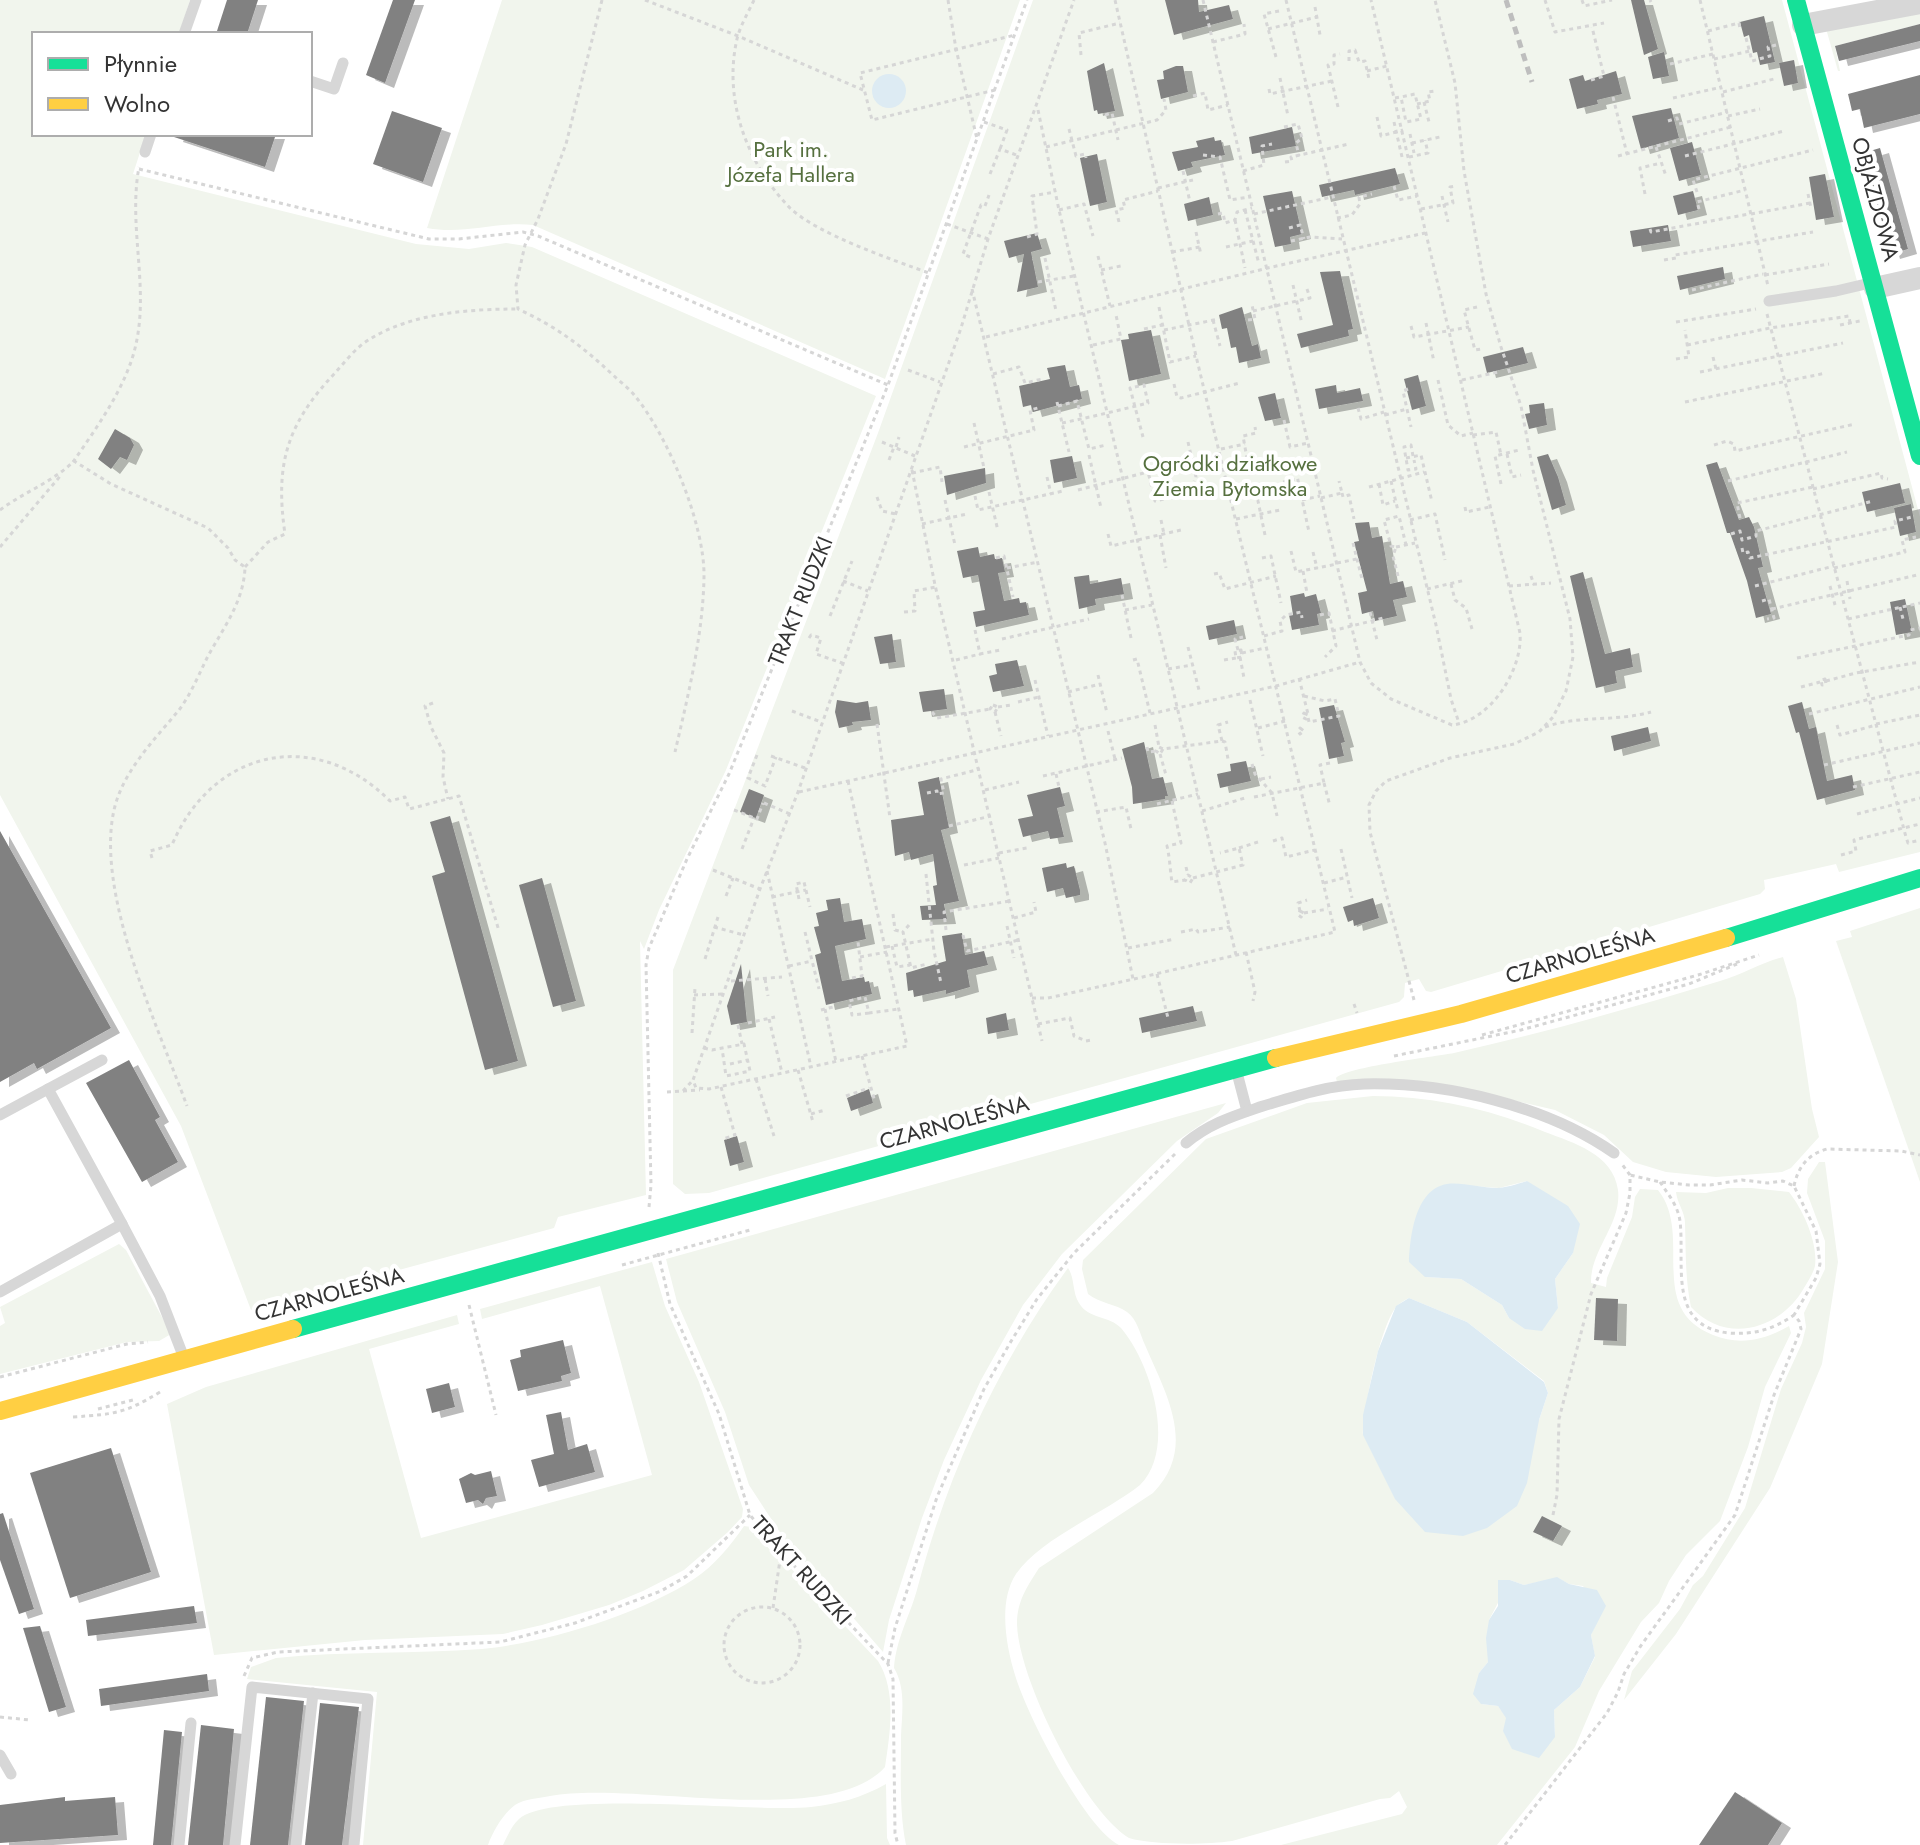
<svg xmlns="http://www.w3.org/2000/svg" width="1920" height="1845" font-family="Jost,sans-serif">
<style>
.green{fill:#f1f5ed;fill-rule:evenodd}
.water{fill:#ddebf3}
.building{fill:#818181;filter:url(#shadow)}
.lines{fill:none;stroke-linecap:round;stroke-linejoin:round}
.path{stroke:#d6d6d6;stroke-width:3;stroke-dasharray:4 4;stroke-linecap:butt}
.lane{stroke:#d7d7d7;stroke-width:11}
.street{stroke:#d7d7d7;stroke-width:22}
.fast{stroke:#16e098;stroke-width:18}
.slow{stroke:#ffcf43;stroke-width:18}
.rail{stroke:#bebebe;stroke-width:5;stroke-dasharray:8 6;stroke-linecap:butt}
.labels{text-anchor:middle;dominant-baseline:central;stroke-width:8;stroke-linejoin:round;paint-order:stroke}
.park-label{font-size:22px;fill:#56703f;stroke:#fff}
.street-label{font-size:22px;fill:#333;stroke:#fff}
</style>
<defs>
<filter id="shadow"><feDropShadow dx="9" dy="5" stdDeviation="0" flood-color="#0004"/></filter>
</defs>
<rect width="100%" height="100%" fill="#fff"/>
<g class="green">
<path d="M0 0H190L179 34H34V134H146L133 174 416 244 469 249 506 243 532 247 876 396 726 770 659 910 644 949 640 941 646 1195 558 1217 554 1228 251 1310 181 1126 0 795Z"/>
<path d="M502 0H1020L885 379 533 225C497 221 465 235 427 228Z"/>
<path d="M1033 0H1782L1920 517V852L1839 872 1836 864 1764 880 1765 889 1760 894 1431 992 1426 991 1419 979 1405 983 1404 997 1399 1002 709 1193 685 1194 673 1184V970L878 433Z"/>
<path d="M1920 7V24L1835 46 1840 71H1838L1825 25Z"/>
<path d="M1920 908V1182L1836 941 1852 937 1850 931Z"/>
<path d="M1783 957 1796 999 1812 1109 1819 1137 1791 1168 1782 1172 1716 1177 1666 1172 1633 1162 1604 1135 1555 1110 1455 1087 1337 1082 1336 1078C1346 1067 1433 1057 1454 1053 1543 1033 1632 1008 1720 981 1742 975 1760 963 1783 957Z"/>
<path d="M1373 1096C1433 1096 1490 1109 1545 1132 1574 1143 1613 1154 1618 1190 1622 1224 1590 1250 1591 1283L1606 1287 1607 1278 1632 1217 1635 1197 1640 1189 1658 1190C1694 1235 1645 1308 1713 1335 1740 1346 1764 1340 1789 1326L1791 1333 1765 1387 1748 1447 1720 1521 1686 1555 1669 1581 1659 1603 1641 1622 1599 1691 1575 1747 1497 1845H1281L1402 1814 1407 1807 1399 1791 1390 1798 1380 1799 1232 1841C1205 1845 1152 1845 1129 1838 1083 1810 1018 1677 1017 1624 1017 1601 1027 1587 1039 1568L1153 1493C1198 1447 1166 1394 1145 1345 1140 1334 1137 1319 1127 1312 1116 1304 1099 1303 1088 1294L1082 1269 1083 1260 1206 1139 1307 1103ZM1527 1181 1573 1253 1555 1279 1558 1308 1509 1318 1502 1305 1461 1279 1425 1277 1447 1184 1499 1188ZM1409 1298 1467 1322 1544 1381 1548 1393 1539 1420 1363 1435C1363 1410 1381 1321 1398 1305 1401 1302 1405 1300 1409 1298ZM1558 1578 1569 1584 1583 1586 1600 1615 1591 1635 1595 1657 1580 1687 1554 1710 1555 1737 1507 1718 1498 1706 1481 1704 1479 1673 1488 1662 1489 1620 1510 1580 1524 1585Z"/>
<path d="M1226 1103 1218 1113 1177 1141 1062 1254 1023 1305 981 1380 944 1460 922 1518 889 1620 883 1652 783 1537 749 1485 725 1412 677 1302 666 1259Z"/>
<path d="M1819 1162H1825L1838 1262 1822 1364 1770 1488 1676 1634 1624 1700 1632 1671 1680 1609 1693 1585 1703 1576 1745 1508 1781 1389 1802 1343 1806 1327 1804 1313 1825 1269V1241L1807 1193 1808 1179Z"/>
<path d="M1728 1188H1751L1789 1192C1803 1210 1818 1242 1815 1266 1813 1274 1808 1281 1804 1288 1780 1330 1726 1345 1691 1307 1685 1279 1686 1252 1685 1223 1685 1212 1677 1203 1676 1192L1706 1193Z"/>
<path d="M119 1244 126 1250 171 1334 159 1341 127 1342 0 1374V1326L5 1323 0 1307Z"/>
<path d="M652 1262 665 1306 699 1382 743 1509 742 1517 728 1532 684 1570 643 1591 609 1605 542 1625 503 1634 365 1640 214 1655 167 1404 206 1387 457 1315 459 1324 369 1349 421 1538 652 1475 600 1286 482 1319 480 1309Z"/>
<path d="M1068 1268C1075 1278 1072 1292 1079 1303 1088 1319 1110 1316 1121 1328 1151 1363 1177 1448 1140 1485 1105 1513 1041 1538 1016 1574 998 1601 1006 1646 1015 1675 1027 1715 1084 1827 1119 1845H906C899 1811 901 1771 901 1736 902 1713 906 1688 894 1668 896 1638 911 1614 918 1586 948 1473 999 1362 1068 1268Z"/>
<path d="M744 1526 751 1527 775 1556 785 1562 878 1661C897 1691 890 1733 885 1767 829 1830 632 1780 550 1796 540 1798 524 1799 515 1805 503 1814 493 1831 488 1845H363L377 1692 247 1679 251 1667 276 1658C344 1651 414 1654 482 1649 546 1643 641 1614 694 1579 714 1566 731 1545 744 1526Z"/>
<path d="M886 1784 887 1838 890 1845H503C507 1837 512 1825 519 1819 553 1789 754 1813 811 1807 838 1804 861 1798 886 1784Z"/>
</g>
<g class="water">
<circle cx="889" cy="91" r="17"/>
<path d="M1527 1181 1568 1206 1580 1224 1573 1253 1555 1279 1558 1308 1542 1331 1525 1329 1509 1318 1502 1305 1461 1279 1425 1277 1409 1262C1410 1237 1415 1189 1447 1184 1462 1182 1481 1188 1497 1188 1506 1188 1517 1184 1527 1181Z"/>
<path d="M1409 1298 1467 1322 1544 1382 1548 1393 1539 1420 1527 1483 1517 1506 1487 1528 1463 1536 1425 1532 1395 1499 1363 1435V1415L1378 1351 1396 1306Z"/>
<path d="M1557 1577 1569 1584 1597 1590 1606 1606 1591 1635 1595 1656 1580 1687 1554 1710 1555 1737 1539 1758 1512 1749 1503 1731 1506 1718 1498 1706 1481 1704 1473 1694 1479 1673 1488 1662 1486 1638 1489 1620 1498 1606V1580H1510L1524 1585Z"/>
</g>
<g class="building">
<path d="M227 0H258L247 34H216Z"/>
<path d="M393 0H415L385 83 366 75Z"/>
<path d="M1165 0H1198L1199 12 1229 5 1233 19 1174 35Z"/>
<path d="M1631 0H1644L1658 49 1644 55Z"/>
<path d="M1764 16 1775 62 1760 65 1757 52 1753 53 1749 35 1744 37 1740 22Z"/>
<path d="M1920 24V41L1839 61 1835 46Z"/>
<path d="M1664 52 1669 76 1653 79 1648 57Z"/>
<path d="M1794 60 1798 83 1784 86 1779 63Z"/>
<path d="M1104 63 1115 111 1098 114 1097 110 1094 111 1087 71Z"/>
<path d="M1176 66H1183L1188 92 1161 99 1157 80 1164 79 1163 71Z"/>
<path d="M1616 71 1622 94 1597 100 1598 104 1577 109 1569 79 1583 75 1585 81Z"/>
<path d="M1920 75V114L1864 128 1860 109 1852 111 1848 94Z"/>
<path d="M1671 108 1679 138 1641 149 1632 116Z"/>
<path d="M392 111 442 128 423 182 373 164Z"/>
<path d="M1292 127 1296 146 1252 154 1249 137Z"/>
<path d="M175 134H276L265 167 174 137Z"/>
<path d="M1214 137 1215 141 1221 140 1225 155 1191 162 1193 167 1178 171 1172 152 1198 147 1196 141Z"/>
<path d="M1692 142 1701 175 1679 181 1670 148Z"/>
<path d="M1880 148 1908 249 1891 254 1863 153Z"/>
<path d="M1097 154 1107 202 1090 206 1080 158Z"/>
<path d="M1395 168 1400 184 1355 195 1354 190 1322 197 1319 185Z"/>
<path d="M1825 174 1834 217 1816 220 1809 177Z"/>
<path d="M1292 191 1302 234 1290 237 1291 244 1275 247 1263 196Z"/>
<path d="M1693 191 1698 210 1678 215 1673 196Z"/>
<path d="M1209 197 1213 215 1188 221 1184 204Z"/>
<path d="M1668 225 1671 241 1633 247 1630 231Z"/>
<path d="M1037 233 1042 249 1031 252 1038 287 1017 292 1024 254 1009 258 1004 241Z"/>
<path d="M1723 267 1725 279 1680 290 1677 276Z"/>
<path d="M1340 271 1353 329 1348 330 1349 336 1301 348 1297 334 1333 325 1320 272Z"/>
<path d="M1242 307 1252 346 1258 344 1261 358 1239 363 1236 347 1231 348 1227 328 1222 329 1219 315Z"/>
<path d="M1151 330 1161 374 1129 381 1121 340 1129 339 1128 334Z"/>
<path d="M1523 347 1528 363 1487 373 1483 357Z"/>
<path d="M1065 365 1070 387 1079 385 1082 399 1033 412 1031 405 1023 407 1019 386 1050 379 1047 368Z"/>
<path d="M1418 375 1426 406 1412 410 1404 379Z"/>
<path d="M1336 385 1337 393 1360 388 1363 401 1319 409 1315 389Z"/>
<path d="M1275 393 1281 418 1265 421 1258 397Z"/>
<path d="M1544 403 1547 425 1529 429 1525 414 1530 413 1529 405Z"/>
<path d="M115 429 130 438 134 445 127 460 120 457 111 469 98 459Z"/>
<path d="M1548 454 1558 477 1566 505 1552 510 1537 457Z"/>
<path d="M1072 456 1077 478 1054 483 1050 460Z"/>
<path d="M1717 462 1739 520 1749 517 1754 527 1763 567 1758 568 1771 614 1756 618 1747 581 1730 533H1727L1706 465Z"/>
<path d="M985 468 986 483 947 495 944 476Z"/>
<path d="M1900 483 1905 503 1867 512 1862 492Z"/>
<path d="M1911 504 1916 532 1900 536 1894 508Z"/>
<path d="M1369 522 1372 538 1382 536 1390 584 1403 581 1407 597 1393 600 1397 616 1375 621 1373 611 1362 614 1358 593 1367 591 1354 542 1359 541 1355 523Z"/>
<path d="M978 547 980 557 994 554 995 559 1002 558 1005 572 998 573 1004 601 1019 598 1020 603 1026 602 1029 615 976 627 973 612 985 610 978 575 963 578 957 551Z"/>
<path d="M1583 572 1605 654 1630 648 1633 667 1615 671 1617 683 1596 688 1570 576Z"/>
<path d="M1089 575 1090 584 1121 578 1124 594 1095 599 1096 605 1079 609 1074 577Z"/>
<path d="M1304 593 1305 597 1316 594 1321 613 1317 614 1319 625 1292 630 1289 615H1293L1290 596Z"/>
<path d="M1905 599 1912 632 1896 635 1890 602Z"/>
<path d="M1234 620 1237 634 1209 640 1206 626Z"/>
<path d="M892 634 896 662 880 664 874 637Z"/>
<path d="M1017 660 1024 686 993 692 989 676 997 674 995 664Z"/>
<path d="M944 689 947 709 923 712 919 692Z"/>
<path d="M837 700 856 703 868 701 871 720 852 722 853 725 839 728 835 712Z"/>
<path d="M1802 702 1809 729 1816 727 1827 781 1852 775 1855 790 1817 800 1799 732 1796 733 1788 706Z"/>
<path d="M1334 705 1345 742 1341 743 1344 756 1329 759 1319 708Z"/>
<path d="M1648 727 1651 741 1614 751 1611 736Z"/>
<path d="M1144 742 1152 779 1163 777 1168 796H1165V799L1133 804 1132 787 1122 749Z"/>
<path d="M1246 761 1251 781 1220 788 1217 774 1231 771 1230 764Z"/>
<path d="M939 777 949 828 941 830 959 901 944 904 947 919 922 920 920 906 936 905 933 886 937 885 933 854 911 860 909 852 895 856 891 820 924 815 918 782Z"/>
<path d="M1060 787 1065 806 1057 808 1064 837 1050 839 1048 831 1023 837 1018 819 1033 816 1027 795Z"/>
<path d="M749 789 764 795 756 818 740 812Z"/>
<path d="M450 816 518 1061 485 1070 432 876 445 872 430 822Z"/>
<path d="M0 831 111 1028 37 1069 34 1063 0 1082Z"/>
<path d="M1066 863 1067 868 1074 866 1080 890V895L1066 898 1063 888 1047 892 1042 868Z"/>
<path d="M542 878 576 1001 553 1007 519 885Z"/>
<path d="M840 898 844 922 862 919 866 939 835 946 842 981 864 977 865 982 869 981 872 994 826 1005 815 955 821 953 814 927 819 926 816 913 828 910 826 900Z"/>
<path d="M1373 898 1379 918 1354 926 1353 920 1348 922 1343 907Z"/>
<path d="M962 933 965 955 984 951 988 965 967 970 970 987 946 994V990L914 997 913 990 908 991 906 973 946 961 942 936Z"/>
<path d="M741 964 747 1022 731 1025 727 1006Z"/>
<path d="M1193 1006 1197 1021 1142 1033 1139 1018Z"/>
<path d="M1006 1013 1009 1030 988 1034 986 1018Z"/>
<path d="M129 1060 160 1117 155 1120 178 1162 142 1182 86 1083Z"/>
<path d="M869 1089 873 1103 851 1111 847 1098Z"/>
<path d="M737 1136 744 1162 730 1166 724 1140Z"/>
<path d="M1596 1298 1618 1299 1617 1341 1594 1340Z"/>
<path d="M563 1340 571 1373 561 1376 562 1381 518 1391 510 1360 521 1357 520 1350Z"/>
<path d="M449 1383 455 1407 432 1413 426 1389Z"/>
<path d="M561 1412 568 1450 587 1444 595 1472 539 1487 531 1460 554 1454 546 1415Z"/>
<path d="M111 1448 151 1572 70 1598 30 1473Z"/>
<path d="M491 1471 497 1496 486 1498 483 1504 478 1500 466 1503 459 1479 471 1473 475 1475Z"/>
<path d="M3 1513 34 1609 19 1614 0 1560V1514Z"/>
<path d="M1542 1516 1562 1526 1553 1541 1533 1532Z"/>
<path d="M194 1606 197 1623 88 1636 86 1620Z"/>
<path d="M40 1626 66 1707 49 1712 23 1628Z"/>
<path d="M207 1674 209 1691 101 1706 99 1689Z"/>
<path d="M266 1697 304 1701 288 1845H250Z"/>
<path d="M320 1703 359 1707 342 1845H305Z"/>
<path d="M201 1725 234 1729 223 1845H188Z"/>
<path d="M164 1730 182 1732 171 1845H153Z"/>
<path d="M1735 1792 1782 1823 1768 1845H1699Z"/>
<path d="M65 1797V1801L115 1797 118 1835 0 1843V1805Z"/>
</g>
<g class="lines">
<g class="path">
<path d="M602 0 566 144 538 219 525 245 516 285 518 309C557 327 582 346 613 375 620 382 629 388 635 396 668 436 705 525 704 577 703 635 688 696 675 752"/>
<path d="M645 0 738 36 863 90"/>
<path d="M754 0C748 13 740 26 737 39 723 100 747 164 790 208 817 234 893 260 929 273"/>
<path d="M948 0 956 49 977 139"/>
<path d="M1203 0 1360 662 1371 683 1391 699 1452 725C1491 721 1523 669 1520 633L1371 0"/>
<path d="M1286 0 1436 625 1451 699 1459 723"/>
<path d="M1545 0 1555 32 1604 23"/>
<path d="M1582 0 1584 6 1612 0"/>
<path d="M1650 0 1651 2"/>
<path d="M1700 0 1768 286"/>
<path d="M1315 7 1320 35"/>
<path d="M1268 29 1317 17"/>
<path d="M1708 31 1739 23 1740 29"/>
<path d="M1746 38 1752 61 1770 56 1768 47 1776 45"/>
<path d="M1213 42 1245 34 1244 24"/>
<path d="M1081 55 1079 33 1120 23"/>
<path d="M1276 57 1264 14 1279 11"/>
<path d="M1714 59 1750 51"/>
<path d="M1349 61V51L1355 50 1359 62 1365 61 1369 79"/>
<path d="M1670 64 1713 54"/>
<path d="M1367 71 1387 66"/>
<path d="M1280 78 1288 116"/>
<path d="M1591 80 1604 76 1592 27"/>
<path d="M1269 89 1270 94 1332 81"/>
<path d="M995 90 872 120 860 73 1015 35"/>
<path d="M1723 92 1774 79"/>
<path d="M1193 96 1205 93 1208 110 1228 105"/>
<path d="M1613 97 1627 154"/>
<path d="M1395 98 1401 97 1415 94 1421 119 1406 122 1401 97"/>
<path d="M1673 98 1722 87"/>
<path d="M1424 102 1429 122"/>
<path d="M1417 104 1430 101 1428 92 1436 91"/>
<path d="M1338 107 1328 65 1334 64V55L1340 54"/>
<path d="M1038 110 1059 210 1236 955"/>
<path d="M1105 115 1112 113 1118 140"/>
<path d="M1728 116 1760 109"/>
<path d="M1377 117 1381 136 1403 130"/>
<path d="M1668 121 1677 118 1679 124 1728 112"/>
<path d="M984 122 1007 130 1000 149"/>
<path d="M1394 122 1402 157"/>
<path d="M1284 127 1298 124 1302 138 1296 143 1299 156"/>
<path d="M1069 129 1076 156 1085 154 1086 158"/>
<path d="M1410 134 1414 153"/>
<path d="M1412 143 1440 137"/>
<path d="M1046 147 1157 120 1166 110 1164 99"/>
<path d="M1656 147 1666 176"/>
<path d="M1203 155 1220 157 1230 200 1249 197"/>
<path d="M1618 156 1731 127"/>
<path d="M1685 156 1784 131"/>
<path d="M1409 157 1428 153 1425 140"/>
<path d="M1285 162 1292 161 1291 157 1349 144"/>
<path d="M139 169 429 239H459L523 232 538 236 888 385"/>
<path d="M1183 171 1190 202"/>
<path d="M1243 171 1264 165 1262 146 1272 144"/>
<path d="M990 174 1000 149 1019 156"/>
<path d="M1394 186 1398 200 1417 196"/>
<path d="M1158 188 1193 180"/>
<path d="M1697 192 1693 180 1813 150"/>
<path d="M1645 194 1640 168 1661 163"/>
<path d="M1808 194 1811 208"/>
<path d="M1442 196 1448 222"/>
<path d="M1421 209 1453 203 1450 187 1457 186"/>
<path d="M1699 209 1697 202 1745 190"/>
<path d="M1059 210 1084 204 1093 236"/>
<path d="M1245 210 1259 264"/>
<path d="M1218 214 1223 213 1225 223 1235 220 1237 212 1252 208"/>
<path d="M1254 214 1332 197"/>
<path d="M1751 214 1810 203"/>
<path d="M1337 218 1352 215 1360 204 1359 197 1372 194"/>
<path d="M1235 220 1245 268"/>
<path d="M1119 222 1116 210 1125 208 1123 200 1158 191"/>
<path d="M947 224 988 239"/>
<path d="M1289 228 1300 225 1304 239"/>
<path d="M1650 229 1651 232 1749 214"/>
<path d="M1196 232 1201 255"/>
<path d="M1027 237 1037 234 1032 196 1055 192"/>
<path d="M1291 241 1310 237 1342 239"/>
<path d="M1226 247 1253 241"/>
<path d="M1172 252 1200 247"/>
<path d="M1098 256 1110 306"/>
<path d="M970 257 963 254 981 205 985 206 989 195"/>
<path d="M1045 258 1056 311"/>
<path d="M1664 260 1676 258 1675 255 1813 232"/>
<path d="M1101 270 1121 266"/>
<path d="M1765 275 1829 264"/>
<path d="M1038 282 1074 276"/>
<path d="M1293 285 1302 324"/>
<path d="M972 289 1105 843 1133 979"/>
<path d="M1692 290 1763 274"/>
<path d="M1159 307 1170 362 1196 356"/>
<path d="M1477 307 1464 310 1475 350 1482 349"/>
<path d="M1253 311 1310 298 1307 289"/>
<path d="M1767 314 1906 837 1908 843 1920 840"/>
<path d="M1213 320 1220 346"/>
<path d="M1248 320 1255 319 1252 305"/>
<path d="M1676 322 1756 309"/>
<path d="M1426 323 1434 362"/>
<path d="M1840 325 1860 321"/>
<path d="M1411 326 1414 337 1469 327"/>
<path d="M1144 329 1162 325"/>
<path d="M1164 330 1219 319"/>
<path d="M986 337 1272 267 1425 233"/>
<path d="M1093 345 1121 339 1116 315"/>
<path d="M1687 345 1770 328 1849 316 1850 323"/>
<path d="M1713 357 1716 369"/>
<path d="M1676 359 1689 357 1685 330"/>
<path d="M908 370 940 382"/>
<path d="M1700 372 1843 343"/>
<path d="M993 374 1019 367 1025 383 1042 379"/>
<path d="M1438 380 1448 425 1461 436 1473 433"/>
<path d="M1462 380 1498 372"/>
<path d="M1174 384 1177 397 1181 398 1240 383"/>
<path d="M1408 389 1403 391 1411 427"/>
<path d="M1057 402 1069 452"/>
<path d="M1685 402 1826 373"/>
<path d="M1058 406 1077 401 1089 449 1106 445"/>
<path d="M1358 408 1361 419 1384 412"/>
<path d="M1385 415 1407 409"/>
<path d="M1284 420 1290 447 1308 443"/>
<path d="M974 423 984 468"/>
<path d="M1062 423C1091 417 1120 410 1148 403L1144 385 1130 388 1143 437"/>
<path d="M1473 435 1496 432 1501 455"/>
<path d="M882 442 915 456"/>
<path d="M1188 442 1196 477 1194 481"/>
<path d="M1714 445 1727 441 1734 444 1735 451 1855 424"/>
<path d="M896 447 899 437"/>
<path d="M964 447 1034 430 1030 410 1038 408"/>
<path d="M1221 449 1245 444"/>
<path d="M1507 454 1512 477 1521 475"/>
<path d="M1089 455 1101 508"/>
<path d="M1413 456 1411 445 1404 447 1408 470 1416 469 1414 460"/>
<path d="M1406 458 1421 455 1432 502"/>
<path d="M1145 459 1155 501 1169 498 1175 493"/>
<path d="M889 460 894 447"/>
<path d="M73 462C97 427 127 386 136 344 149 286 128 226 139 167"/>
<path d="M1181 464 1221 455"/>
<path d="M912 470 935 585 1042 1041"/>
<path d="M1296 471 1309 532"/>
<path d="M912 473 940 467 942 482"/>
<path d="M1250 475 1243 436 1256 433 1255 427"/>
<path d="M1047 477 1051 494"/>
<path d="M1391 481 1398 511"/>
<path d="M1728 481 1847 452"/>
<path d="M1283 482 1297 479"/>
<path d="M1379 484 1383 505 1395 501"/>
<path d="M1501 484 1495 456 1519 450"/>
<path d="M1369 487 1424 472"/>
<path d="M1813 489 1881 473 1882 478 1888 479"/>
<path d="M1078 490 1167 467"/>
<path d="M989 492 998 531"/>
<path d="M1342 493 1343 497 1349 495 1354 519"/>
<path d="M975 496 978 510 1063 491"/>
<path d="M877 497 882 511 896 514"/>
<path d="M1321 498 1342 493 1339 481"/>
<path d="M945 500 955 545"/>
<path d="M1302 500 1320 496"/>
<path d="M1465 507 1466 512 1490 507"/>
<path d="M0 510C24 492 53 482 74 461L111 484 208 528 228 548 235 560 245 567C244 601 224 627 208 656 199 674 191 694 179 710 155 739 125 769 115 806 93 890 158 1026 187 1106"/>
<path d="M1740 518 1737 503 1813 487"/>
<path d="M1236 519 1280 510"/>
<path d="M1161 520 1164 534"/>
<path d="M1410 520 1435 514 1445 560"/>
<path d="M922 524 967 514"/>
<path d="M1108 534 1111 546 1181 530"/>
<path d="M1731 534 1740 531 1742 540 1756 536V531L1873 501"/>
<path d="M1160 535 1166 568"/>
<path d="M1265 535 1258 501 1262 499 1261 490 1276 485"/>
<path d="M1353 543 1362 579"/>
<path d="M0 547 62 474"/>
<path d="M1396 547 1415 543"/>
<path d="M1742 548 1743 553 1748 552 1750 558 1896 527 1895 521 1912 517"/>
<path d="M1291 551 1296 572 1337 564"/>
<path d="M1313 552 1317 568"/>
<path d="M996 558 1004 556 1013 597"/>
<path d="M1262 558 1271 556 1281 603"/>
<path d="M1337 563 1357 559"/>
<path d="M245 567 268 542 285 534C275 465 286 425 335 373 345 362 356 347 370 339 412 313 470 309 518 309"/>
<path d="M1007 568 1038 562"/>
<path d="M1834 568 1905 552 1902 540 1916 537"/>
<path d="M1303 571 1307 593"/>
<path d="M1214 574 1219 573 1225 589 1276 576"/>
<path d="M1398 576 1393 556 1396 547 1391 546 1384 520 1399 516 1406 545"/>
<path d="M1531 576 1534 585"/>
<path d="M843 581 868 591"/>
<path d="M1847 581 1850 599"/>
<path d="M1451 584 1455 600 1466 608 1472 629"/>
<path d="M1509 586 1551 583"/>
<path d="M1755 586 1834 566"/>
<path d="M1830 586 1835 605"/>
<path d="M1427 589 1466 580"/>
<path d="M1122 595 1131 638"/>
<path d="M1762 601 1769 599 1774 618 1767 619"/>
<path d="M1900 607 1903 619"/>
<path d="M1772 609 1917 575"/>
<path d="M1125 610 1152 605"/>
<path d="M904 612 915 611 914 591 936 587"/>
<path d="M1370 612 1377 640"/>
<path d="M1320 615 1329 613 1336 646 1325 657"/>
<path d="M830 616 852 561"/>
<path d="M1848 619 1920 603"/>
<path d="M975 630 980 654 1000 650"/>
<path d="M1332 631 1383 618"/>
<path d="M1264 636 1282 631 1280 621 1286 615 1301 612 1302 618"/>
<path d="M809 638 811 635 821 638 816 654 842 663"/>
<path d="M1002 639 1089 619"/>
<path d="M1188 647 1199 690"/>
<path d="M1238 650 1235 639 1243 637"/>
<path d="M1241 650 1242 657 1236 658 1235 651Z"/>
<path d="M1242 653 1265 648"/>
<path d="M1240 657 1244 678"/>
<path d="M1797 658 1909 635 1910 630 1920 628"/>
<path d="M956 660 980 654"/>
<path d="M1133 660 1137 659 1150 713"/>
<path d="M1224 660 1236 658"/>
<path d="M1168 669 1192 665"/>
<path d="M1098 675 1107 713"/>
<path d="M1299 678 1308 714"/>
<path d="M1825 679 1826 684 1822 685 1821 680Z"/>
<path d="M1035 680 1048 736"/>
<path d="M1826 681 1856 673 1920 662"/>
<path d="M1801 687 1820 682"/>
<path d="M1068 692 1100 684"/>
<path d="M1304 696 1325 701 1335 699 1339 716 1309 722 1308 717"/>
<path d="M1250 700 1263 756"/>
<path d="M1018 702 1039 697"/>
<path d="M433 703 425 706 431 727 444 753 443 777 448 799"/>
<path d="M993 705 998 707 995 712 990 709Z"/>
<path d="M998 707 1011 705"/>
<path d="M792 711 821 722"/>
<path d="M932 712 937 718 990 709"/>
<path d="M995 712 1001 736"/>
<path d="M1304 713 1308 715 1306 719 1302 717Z"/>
<path d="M1809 714 1920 687"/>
<path d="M877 724 890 818"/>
<path d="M1876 724 1920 715"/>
<path d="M1155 725 1159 747"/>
<path d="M1837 725 1840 735 1876 725"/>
<path d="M1545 727C1579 715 1615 722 1651 712"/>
<path d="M1258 728 1285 721"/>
<path d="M1300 728 1304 731 1300 734 1298 731Z"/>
<path d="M1108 731 1115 759"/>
<path d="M1222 741 1225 742 1228 759"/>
<path d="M1147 747 1148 752 1156 751"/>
<path d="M1163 749 1160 754 1156 751 1159 747 1163 749 1222 741 1218 725 1228 722"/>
<path d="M1160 754 1166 775"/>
<path d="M757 755 748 778 765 786 776 757"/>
<path d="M771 756 805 768"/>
<path d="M1252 764 1255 774 1272 793 1277 816"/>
<path d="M1824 765 1920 743"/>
<path d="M1056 774 1059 787"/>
<path d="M1043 776 1122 758"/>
<path d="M1261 779 1271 777"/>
<path d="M848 781 907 1046 709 1089 696 1088 693 1080 760 889 798 792 961 328 988 239 1074 0"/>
<path d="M1324 783 1330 806"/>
<path d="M1853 787 1920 772"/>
<path d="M985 790 1019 782"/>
<path d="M799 792 1276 686 1360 662"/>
<path d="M927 793 937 791V794L944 793 941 779 980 769"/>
<path d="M1254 797 1324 783 1320 765 1330 763"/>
<path d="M1172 801 1181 843 1167 846C1170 859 1170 870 1172 882L1185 880 1188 875 1193 878 1190 883 1185 880"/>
<path d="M764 803 790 814"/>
<path d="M1157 804 1198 794"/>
<path d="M734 810 757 819 763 803"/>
<path d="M1202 811 1245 798"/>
<path d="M1096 812 1126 807 1131 829"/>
<path d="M1857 814 1920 798"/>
<path d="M949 826 991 816"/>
<path d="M1273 841 1282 838 1286 857 1315 850"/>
<path d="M1239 848 1258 842"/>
<path d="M742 849 754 818"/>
<path d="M1341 849 1352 898"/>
<path d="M999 853 1027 848"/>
<path d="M1841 855 1856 851 1854 840 1920 824"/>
<path d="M152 858 150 851 172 845C213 748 316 727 390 801L405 797 409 809 459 796 499 931"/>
<path d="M964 865 999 858"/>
<path d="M1186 867 1188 875"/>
<path d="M713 870 760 889"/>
<path d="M767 871 811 1067"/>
<path d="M926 874 934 951 941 983"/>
<path d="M1193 878 1243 865 1239 848 1220 853"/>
<path d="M1324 883 1347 877"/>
<path d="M726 896 733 878"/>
<path d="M772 897 806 890"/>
<path d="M799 899 796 884 804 882 810 907"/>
<path d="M1300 911 1304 913 1301 917 1298 915Z"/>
<path d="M1300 911 1298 903 1307 900"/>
<path d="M1304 913 1328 909"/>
<path d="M893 914 895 930 902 932"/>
<path d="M1014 918 1036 912 1034 902"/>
<path d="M909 925 903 932 911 968 927 964"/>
<path d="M1007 926 1014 958"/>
<path d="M714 927 744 935"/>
<path d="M946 930 944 912 1010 901"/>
<path d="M805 932 819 989"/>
<path d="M1181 932 1196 929 1198 932 1230 927"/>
<path d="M963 935 967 951 1019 940"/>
<path d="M892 946 897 967 910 965"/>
<path d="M886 947 933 939"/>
<path d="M1128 948 1175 939"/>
<path d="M1246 952 1255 992 1253 1001"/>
<path d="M860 957 887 952"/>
<path d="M705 959 718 917"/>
<path d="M789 966 812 961"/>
<path d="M1157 974 1168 1018"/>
<path d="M852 978 862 976 858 942"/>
<path d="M765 979 768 996"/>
<path d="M731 981 782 977"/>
<path d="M694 995 725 994"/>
<path d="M1032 998H1048L1134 979 1335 932 1196 356 1115 0"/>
<path d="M1414 1000 1370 832 1369 805 1376 791 1386 781 1450 758 1514 744 1539 732 1553 717 1566 691 1573 657 1570 619 1533 470 1521 406 1501 347 1486 294 1464 171 1455 83 1435 0"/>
<path d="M1354 1004 1357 1013"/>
<path d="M825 1009 836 1062"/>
<path d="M821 1010 833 1007"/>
<path d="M869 1013 852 1015 849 1001 865 997 869 1013 899 1009"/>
<path d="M769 1019 782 1073"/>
<path d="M748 1023 775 1017"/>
<path d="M1038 1024 1070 1018 1074 1036 1086 1041 1092 1040"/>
<path d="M738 1025 742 1044"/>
<path d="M692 1033 695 988"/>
<path d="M1482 1035 1698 975 1759 955"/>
<path d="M704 1048 712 1050 744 1044 750 1071 726 1076 722 1048"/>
<path d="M862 1056 875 1102"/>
<path d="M1394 1056 1521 1030 1689 984 1737 964"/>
<path d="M730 1064 748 1060"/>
<path d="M798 1070 813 1122"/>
<path d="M756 1079 774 1136"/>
<path d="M721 1087 735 1135 723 1139"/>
<path d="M683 1091 700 1090"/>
<path d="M667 1092 683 1091 693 1080"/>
<path d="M846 1096 869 1088"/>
<path d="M811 1114 825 1110"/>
<path d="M1660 1182C1668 1194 1678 1206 1680 1221 1685 1264 1667 1327 1729 1333 1754 1335 1774 1329 1794 1315"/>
<path d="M1794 1186C1798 1167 1808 1154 1827 1149L1901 1151 1920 1155"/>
<path d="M649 1207 651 1185 646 965 649 948 687 859 729 774 888 385 1027 0"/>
<path d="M658 1253 670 1304 719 1414 750 1515 781 1552 888 1664 893 1679 895 1833 898 1845"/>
<path d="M622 1265 750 1230"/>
<path d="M469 1305 496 1415"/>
<path d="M0 1377 127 1344 148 1342"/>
<path d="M98 1409 133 1400"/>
<path d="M73 1417C114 1414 124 1414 160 1392"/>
<path d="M1553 1515 1557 1495 1559 1419 1591 1294 1626 1213 1630 1193V1175L1621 1163"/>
<circle cx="762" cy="1645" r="38"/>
<path d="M773 1608 781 1553"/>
<path d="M888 1663 895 1628 937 1497 984 1389 1010 1343 1037 1299 1074 1253 1175 1154"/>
<path d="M244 1676 252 1658 278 1652 500 1642 575 1623 661 1591 687 1576 750 1515"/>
<path d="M0 1717 30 1720"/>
<path d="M1505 1845 1607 1713 1618 1692 1624 1674 1640 1647 1735 1515 1774 1395 1801 1329 1799 1321 1794 1315 1816 1278 1820 1264 1816 1231 1794 1186 1783 1181 1768 1183 1742 1180 1710 1185H1689L1660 1182 1630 1175"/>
</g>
<g class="lane">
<path d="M184 34 196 0"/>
<path d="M310 81 334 89 343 63"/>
<path d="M145 152 151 134"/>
<path d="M1769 301 1836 291 1870 283"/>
<path d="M1236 1069 1247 1111"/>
<path d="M48 1089 102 1060"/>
<path d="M0 1115 48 1089 122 1224"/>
<path d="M1186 1143C1210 1123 1234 1116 1263 1106 1296 1096 1329 1085 1364 1084 1446 1082 1547 1106 1614 1153"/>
<path d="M0 1292 122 1224 160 1296 184 1358"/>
<path d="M0 1755 11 1774"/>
<path d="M179 1845 191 1723"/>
<path d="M235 1845 252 1687 368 1699 354 1845"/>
<path d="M296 1845 313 1693"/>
</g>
<g class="street">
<path d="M1803 25 1920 3"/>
<path d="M1875 288 1920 278"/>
</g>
<g class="fast">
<path d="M1796 0 1920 456"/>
<path d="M1726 938 1920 878"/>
<path d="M293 1329 1276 1058"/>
</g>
<g class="slow">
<path d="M1276 1058 1461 1014 1726 938"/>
<path d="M0 1411 293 1329"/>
</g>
<path class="rail" d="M1506 0 1532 82"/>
</g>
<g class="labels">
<g class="park-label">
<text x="791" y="149">Park im.<tspan x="791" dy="25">Józefa Hallera</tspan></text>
<text x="1230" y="463">Ogródki działkowe<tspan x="1230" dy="25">Ziemia Bytomska</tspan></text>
</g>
<g class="street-label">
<text transform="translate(1876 199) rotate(75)">OBJAZDOWA</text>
<text transform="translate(800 601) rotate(-68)">TRAKT RUDZKI</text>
<text transform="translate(1580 955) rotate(-16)">CZARNOLEŚNA</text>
<text transform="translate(954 1122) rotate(-15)">CZARNOLEŚNA</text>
<text transform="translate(329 1294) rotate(-15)">CZARNOLEŚNA</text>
<text transform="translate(802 1570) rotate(48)">TRAKT RUDZKI</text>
</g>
</g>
<rect x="32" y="32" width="280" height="104" fill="#ffffff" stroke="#adadad" stroke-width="2"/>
<rect x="48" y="58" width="40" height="12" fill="#16e098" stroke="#adadad" stroke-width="2"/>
<text x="104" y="72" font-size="24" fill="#333333">Płynnie</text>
<rect x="48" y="98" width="40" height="12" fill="#ffcf43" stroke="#adadad" stroke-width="2"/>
<text x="104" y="112" font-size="24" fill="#333333">Wolno</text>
</svg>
